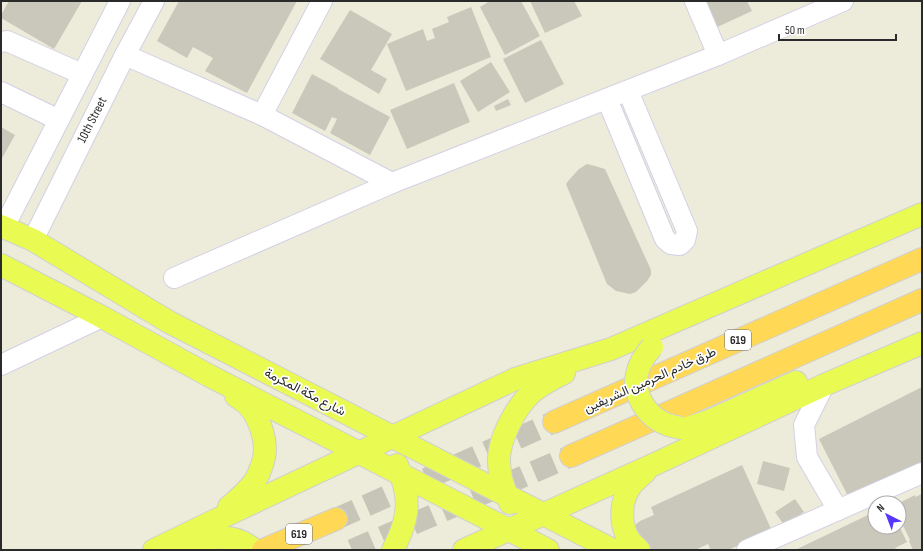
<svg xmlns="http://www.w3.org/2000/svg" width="923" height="551" font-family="'Sofia Sans Condensed',Vazirmatn,sans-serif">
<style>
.building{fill:#c9c8bb}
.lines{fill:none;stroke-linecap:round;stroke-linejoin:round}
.highway-tunnel{stroke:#c6c5b8;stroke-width:22;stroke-dasharray:22 11;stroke-linecap:butt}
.minor-casing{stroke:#d3d0e4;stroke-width:22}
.major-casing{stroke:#d0d0d0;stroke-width:24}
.highway-casing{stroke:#d0d0d0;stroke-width:24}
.minor{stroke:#fff;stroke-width:20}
.major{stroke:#e9fb52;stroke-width:22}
.highway{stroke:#ffd955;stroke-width:22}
.major-bridge-casing{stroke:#d0d0d0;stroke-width:24;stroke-linecap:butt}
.major-bridge{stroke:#e9fb52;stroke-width:22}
.labels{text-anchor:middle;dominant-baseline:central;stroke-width:3.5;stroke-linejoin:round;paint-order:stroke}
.shield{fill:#fff;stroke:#6a6a6a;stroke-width:1}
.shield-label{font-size:12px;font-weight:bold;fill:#2a2a2a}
.street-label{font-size:13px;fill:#2a2a2a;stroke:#fff}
</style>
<rect width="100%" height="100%" fill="#edecdb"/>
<g class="building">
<path d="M9 1H82L54 49 1 18V15Z"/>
<path d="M179 1H297L247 93 205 71 213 58 193 47 187 58 157 41Z"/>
<path d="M490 1H521L540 36 505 55 480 7Z"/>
<path d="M530 1H574L582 16 545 33Z"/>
<path d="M700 1H747L752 11 713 29Z"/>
<path d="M471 7 491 57 406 91 387 44 423 29 427 41 435 38 432 29 449 22 447 17Z"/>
<path d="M350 10 392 34 371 70 387 79 379 94 320 59Z"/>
<path d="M541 40 564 84 525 103 503 59Z"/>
<path d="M491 62 510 92 478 112 460 81Z"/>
<path d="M312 74 338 88V89L390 117 370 155 330 133 337 119 332 117 325 131 292 113Z"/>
<path d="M454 83 470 122 407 149 390 110Z"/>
<path d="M508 99 511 105 496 111 494 106Z"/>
<path d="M1 127 15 135 1 160Z"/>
<path d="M587 164 595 166 605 169 651 270V275L647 281 636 292 630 294 616 291 607 284 566 184 569 180 579 169Z"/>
<path d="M922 387V464L850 500 819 439Z"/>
<path d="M763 461 790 468 784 491 757 484Z"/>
<path d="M742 465 772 531 728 550H711L708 544 695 550H644L633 530 635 525 640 521 654 515 651 507Z"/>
<path d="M922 494V550H913L909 541 910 540 899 517V503L915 495V497Z"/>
<path d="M795 499 804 512 784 525 775 512Z"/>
<path d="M870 514 875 524V527H876L879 533 882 527H893L889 534 900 528 907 542 895 548 899 550H795Z"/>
</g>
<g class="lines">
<g class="highway-tunnel">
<path d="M336 519 554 422"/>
<path d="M352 550 571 456"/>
</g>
<defs>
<g id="minor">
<path d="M695 1 718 55"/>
<path d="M1 42 7 41 82 74"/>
<path d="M125 55 262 115 392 183 718 55 843 1"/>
<path d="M1 92 59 120"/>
<path d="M607 99 665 239 671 244 680 245 685 240 687 231 628 91"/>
<path d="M262 115 322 1"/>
<path d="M4 227 120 1"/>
<path d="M33 240 125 55 154 1"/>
<path d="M174 278 392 183"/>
<path d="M1 365 102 317"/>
<path d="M824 385 804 425 807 457 838 510"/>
<path d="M747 550 922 473"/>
</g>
<g id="major">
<path d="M1 226 33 240 169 322 613 550"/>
<path d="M1 265 102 317 208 375 548 550"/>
<path d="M681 428 691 427 709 421 796 382"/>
<path d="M510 503C504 490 499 476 499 462 498 440 515 409 530 394 540 385 552 379 564 373"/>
<path d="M229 507C238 499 248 491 255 481 260 472 264 461 265 451 265 436 259 417 248 405 245 402 240 399 236 396"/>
<path d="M185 549C209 538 232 530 254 550"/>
<path d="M154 550 214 521 515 379 611 349 922 214"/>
<path d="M393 550C409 519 412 498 397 465"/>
<path d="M464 550 657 463 824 385 922 343"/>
<path d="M639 550C635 546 631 543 628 538 620 523 620 502 630 487 634 481 640 477 645 472"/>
</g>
<g id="highway">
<path d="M554 422 922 259"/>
<path d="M571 456 922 300"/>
<path d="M263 550 336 519"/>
</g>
</defs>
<use href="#minor" class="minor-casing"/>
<use href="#major" class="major-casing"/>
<use href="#highway" class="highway-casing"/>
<use href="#minor" class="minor"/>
<use href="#major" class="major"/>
<use href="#highway" class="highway"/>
<defs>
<path id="major-bridge" d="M652 347C643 357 636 370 636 383 637 401 650 418 666 424 671 426 676 427 681 428"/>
</defs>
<use href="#major-bridge" class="major-bridge-casing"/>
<use href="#major-bridge" class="major-bridge"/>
</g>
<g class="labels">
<g class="shield">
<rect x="725" y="330" width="26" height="20" rx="3"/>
<rect x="286" y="524" width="26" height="20" rx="3"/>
</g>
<g class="shield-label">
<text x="738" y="340">619</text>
<text x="299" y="534">619</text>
</g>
<g class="street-label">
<text transform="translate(92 120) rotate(-63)">10th Street</text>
<text transform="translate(650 380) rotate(-24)">طرق خادم الحرمين الشريفين</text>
<text transform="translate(305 392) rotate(27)">شارع مكة المكرمة</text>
</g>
</g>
<rect width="923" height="551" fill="none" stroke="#2a2a2a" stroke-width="4"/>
<g transform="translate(887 515) rotate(318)"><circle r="19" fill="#ffffff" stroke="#aaaaaa"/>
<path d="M0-3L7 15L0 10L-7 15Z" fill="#5637ff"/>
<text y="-6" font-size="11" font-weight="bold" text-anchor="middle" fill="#2a2a2a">N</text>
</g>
<path d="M779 34v6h117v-6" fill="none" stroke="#2a2a2a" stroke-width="2"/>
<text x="785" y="34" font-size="12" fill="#2a2a2a" stroke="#ffffff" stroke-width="3" paint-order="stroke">50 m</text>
</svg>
